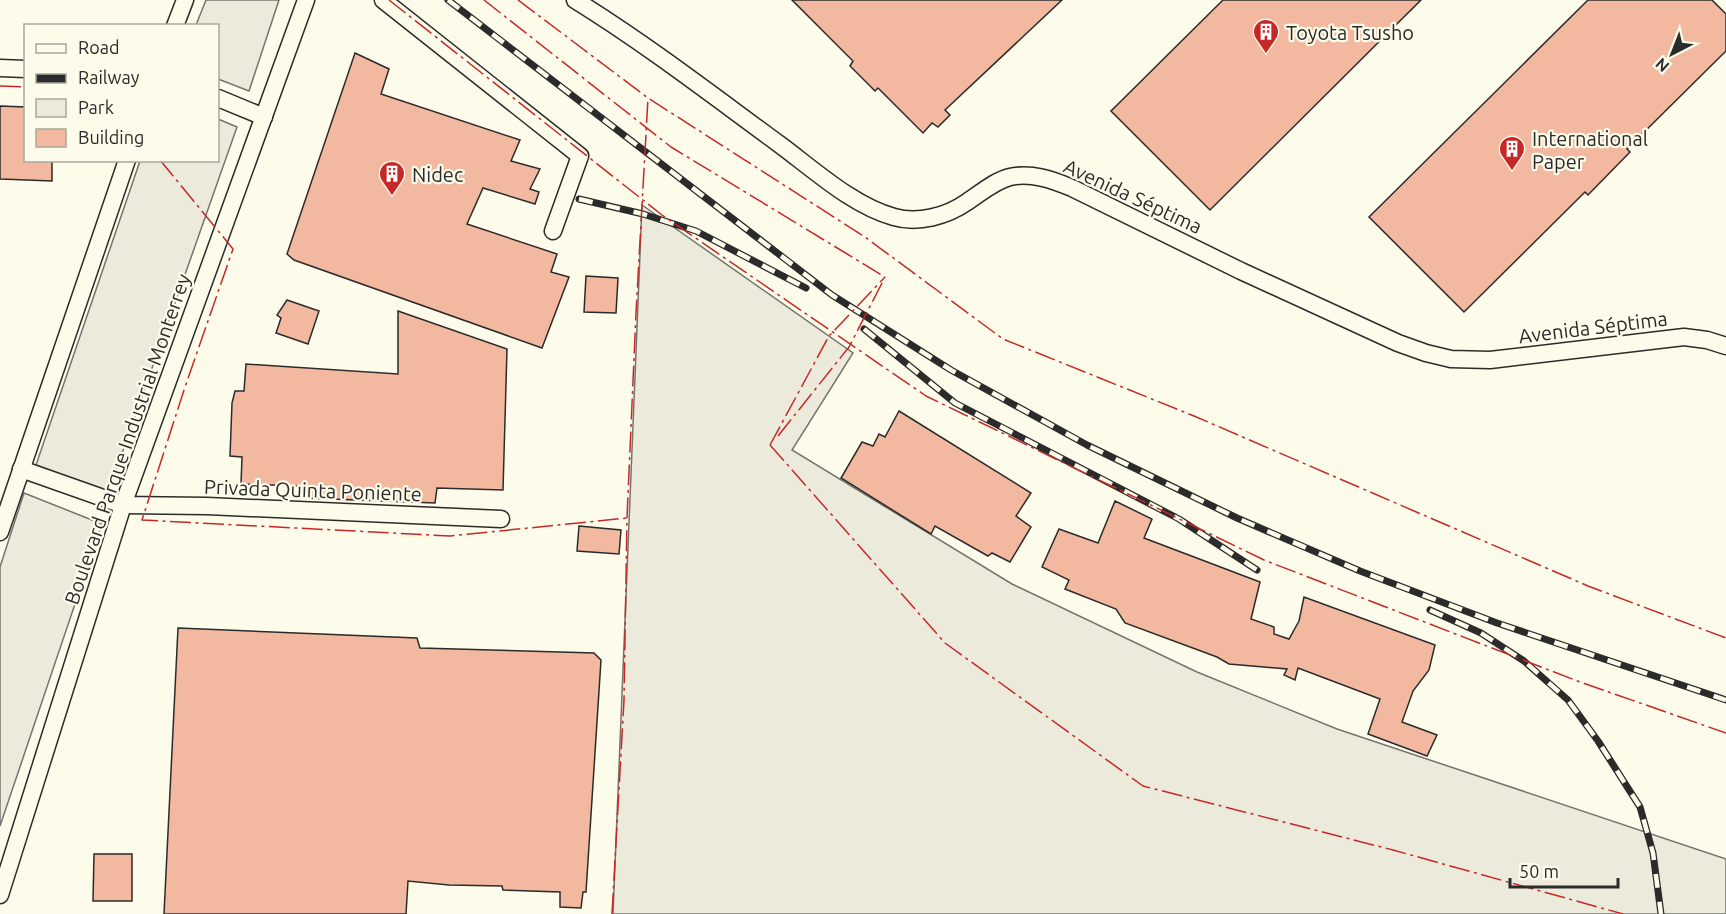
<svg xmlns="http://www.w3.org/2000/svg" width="1726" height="914" font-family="Ubuntu,sans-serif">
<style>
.green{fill:#ecebdb;stroke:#74746e;stroke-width:1.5}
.building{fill:#f2b8a0;stroke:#2b2b2b;stroke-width:1.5}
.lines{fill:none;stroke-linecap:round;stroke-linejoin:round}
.minor-casing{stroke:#2b2b2b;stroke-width:19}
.minor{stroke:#fdfbea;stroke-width:16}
.rail-casing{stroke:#2b2b2b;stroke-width:7}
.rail{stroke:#fdfbea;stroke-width:4.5;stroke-dasharray:14;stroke-linecap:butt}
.power{stroke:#c62828;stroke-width:1.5;stroke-dasharray:21 4.5 3 4.5;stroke-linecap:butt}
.labels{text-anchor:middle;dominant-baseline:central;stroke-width:4.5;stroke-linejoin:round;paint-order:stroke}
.poi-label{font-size:20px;fill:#2b2b2b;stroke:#fdfbea;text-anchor:start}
.street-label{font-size:20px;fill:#2b2b2b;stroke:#fdfbea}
</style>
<rect width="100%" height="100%" fill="#fdfbea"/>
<g class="green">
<path d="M206 0H279L249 91 218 79V26L196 25Z"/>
<path d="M218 119 237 127 108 493 36 465 140 161 218 160Z"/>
<path d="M642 205 853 353 792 450 1012 584 1197 672 1337 729 1726 859V914H613Z"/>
<path d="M24 493 102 524 0 826V567Z"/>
</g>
<g class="building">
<path d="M792 0H1062L945 110 950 115 938 127 932 123 923 133 878 88 875 91 850 66 853 61Z"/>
<path d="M1223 0H1421L1210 210 1111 111Z"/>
<path d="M1588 0H1712L1726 14V51L1627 149 1630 152 1588 195 1585 192 1464 312 1369 217Z"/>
<path d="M355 53 389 69 381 94 520 140 511 161 540 169 530 189 539 192 535 204 483 188 467 224 557 254 551 272 569 277 542 348 294 260 287 254Z"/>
<path d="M0 106 26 107V160H52V181L0 179Z"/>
<path d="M586 276 618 278 616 313 584 312Z"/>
<path d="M287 300 319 311 308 344 276 333 281 318 277 315Z"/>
<path d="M398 311 507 349 503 490 437 488 435 503 304 498 305 486 241 484 242 457 230 456 232 403 235 391H244L246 364 398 374Z"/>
<path d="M899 411 1031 493 1016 516 1031 527 1010 562 992 553 988 556 935 526 931 534 841 478 862 442 873 446 879 434 885 437Z"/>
<path d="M1115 501 1152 519 1144 538 1260 582 1251 619 1274 627V634L1289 639 1299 621 1304 597 1435 645 1429 670 1413 691 1402 722 1437 735 1427 756 1368 734 1380 699 1298 668 1295 680 1284 675 1287 669 1229 664 1217 657 1125 623 1116 609 1065 589 1069 580 1042 567 1059 529 1098 543Z"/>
<path d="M579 526 621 530 619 554 577 551Z"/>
<path d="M178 628 417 638 420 648 594 653 601 660 586 892H583L581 908 560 907V892L503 890 502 886 449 885 408 881 406 914H164Z"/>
<path d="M94 854H132V901H93Z"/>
</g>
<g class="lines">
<defs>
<g id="minor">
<path d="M383 0 580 156 553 231"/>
<path d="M575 0C646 44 712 95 779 144 813 169 853 206 894 217 918 224 947 216 967 202 981 193 994 181 1010 177 1031 172 1053 180 1072 188L1241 271 1398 343 1426 353 1451 359 1490 360 1684 337 1707 340 1726 346"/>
<path d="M175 26 185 0"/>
<path d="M0 68 26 69"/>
<path d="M218 98 264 117"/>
<path d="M21 469 123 505 207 506 501 519"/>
<path d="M0 532 127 160"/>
<path d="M0 895 123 505 306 0"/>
</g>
</defs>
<use href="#minor" class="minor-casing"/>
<use href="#minor" class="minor"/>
<defs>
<g id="rail">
<path d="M448 0 832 295 951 370 1087 445 1237 518 1360 571 1497 623 1726 700"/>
<path d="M579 199 643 214 696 231 806 288"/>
<path d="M864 329 955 403 1179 519 1257 570"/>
<path d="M1430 610 1481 633 1524 661 1568 700 1598 741 1640 807 1653 853 1661 914"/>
</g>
</defs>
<use href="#rail" class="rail-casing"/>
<use href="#rail" class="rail"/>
<g class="power">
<path d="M389 0 662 215 926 396 1264 560 1580 682 1726 733"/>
<path d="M484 0 671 147 885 277"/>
<path d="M518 0 648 98 865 237 1003 339 1194 416 1588 586 1726 638"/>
<path d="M0 86 26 87"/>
<path d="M160 160 233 249 185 387 142 520 450 536 627 518"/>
<path d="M778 436 849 347 882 283"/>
<path d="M770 445 945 643 1143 786 1393 850 1623 914"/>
<path d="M770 445 829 336 885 277"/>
<path d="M612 914 624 700 627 518 636 313 648 98"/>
</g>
</g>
<defs>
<symbol id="building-pin" viewBox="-11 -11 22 30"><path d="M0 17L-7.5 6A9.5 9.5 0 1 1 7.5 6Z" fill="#c62828" stroke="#fdfbea"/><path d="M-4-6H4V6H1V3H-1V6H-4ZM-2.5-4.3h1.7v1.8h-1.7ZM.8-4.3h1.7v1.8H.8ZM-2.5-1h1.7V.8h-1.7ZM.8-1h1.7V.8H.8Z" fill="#fff"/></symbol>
</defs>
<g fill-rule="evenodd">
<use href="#building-pin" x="1251" y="17" width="30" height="40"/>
<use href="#building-pin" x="1497" y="134" width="30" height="40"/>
<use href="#building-pin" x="377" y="159" width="30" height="40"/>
</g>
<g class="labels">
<g class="poi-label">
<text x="1286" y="32">Toyota Tsusho</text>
<text x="1532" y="138">International<tspan x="1532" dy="23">Paper</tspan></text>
<text x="412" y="174">Nidec</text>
</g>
<g class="street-label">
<text transform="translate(1133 196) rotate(25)">Avenida Séptima</text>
<text transform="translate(1593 327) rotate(-7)">Avenida Séptima</text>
<text transform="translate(127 439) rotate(-71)">Boulevard Parque Industrial Monterrey</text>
<text transform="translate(313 490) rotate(2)">Privada Quinta Poniente</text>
</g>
</g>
<rect x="24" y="24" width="195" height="138" fill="#fdfbea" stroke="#a9a89e" stroke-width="1.5"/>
<rect x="36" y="44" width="30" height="9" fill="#fdfbea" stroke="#a9a89e" stroke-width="1.5"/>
<text x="78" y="54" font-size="18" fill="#2b2b2b">Road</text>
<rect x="36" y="74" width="30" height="9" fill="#2b2b2b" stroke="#a9a89e" stroke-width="1.5"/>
<text x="78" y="84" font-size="18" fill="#2b2b2b">Railway</text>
<rect x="36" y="99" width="30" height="18" fill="#ecebdb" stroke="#a9a89e" stroke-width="1.5"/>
<text x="78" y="114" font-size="18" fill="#2b2b2b">Park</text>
<rect x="36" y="129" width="30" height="18" fill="#f2b8a0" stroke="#a9a89e" stroke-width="1.5"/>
<text x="78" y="144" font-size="18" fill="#2b2b2b">Building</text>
<g transform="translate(1672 54) rotate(222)" stroke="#fdfbea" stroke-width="4.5" paint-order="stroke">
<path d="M0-4.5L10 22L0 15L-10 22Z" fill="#2b2b2b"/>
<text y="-9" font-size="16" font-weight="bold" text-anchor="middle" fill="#2b2b2b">N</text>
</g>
<path d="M1510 878v9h108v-9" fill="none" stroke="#2b2b2b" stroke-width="3"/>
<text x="1519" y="878" font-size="18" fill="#2b2b2b" stroke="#fdfbea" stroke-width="4.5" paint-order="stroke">50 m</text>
</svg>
